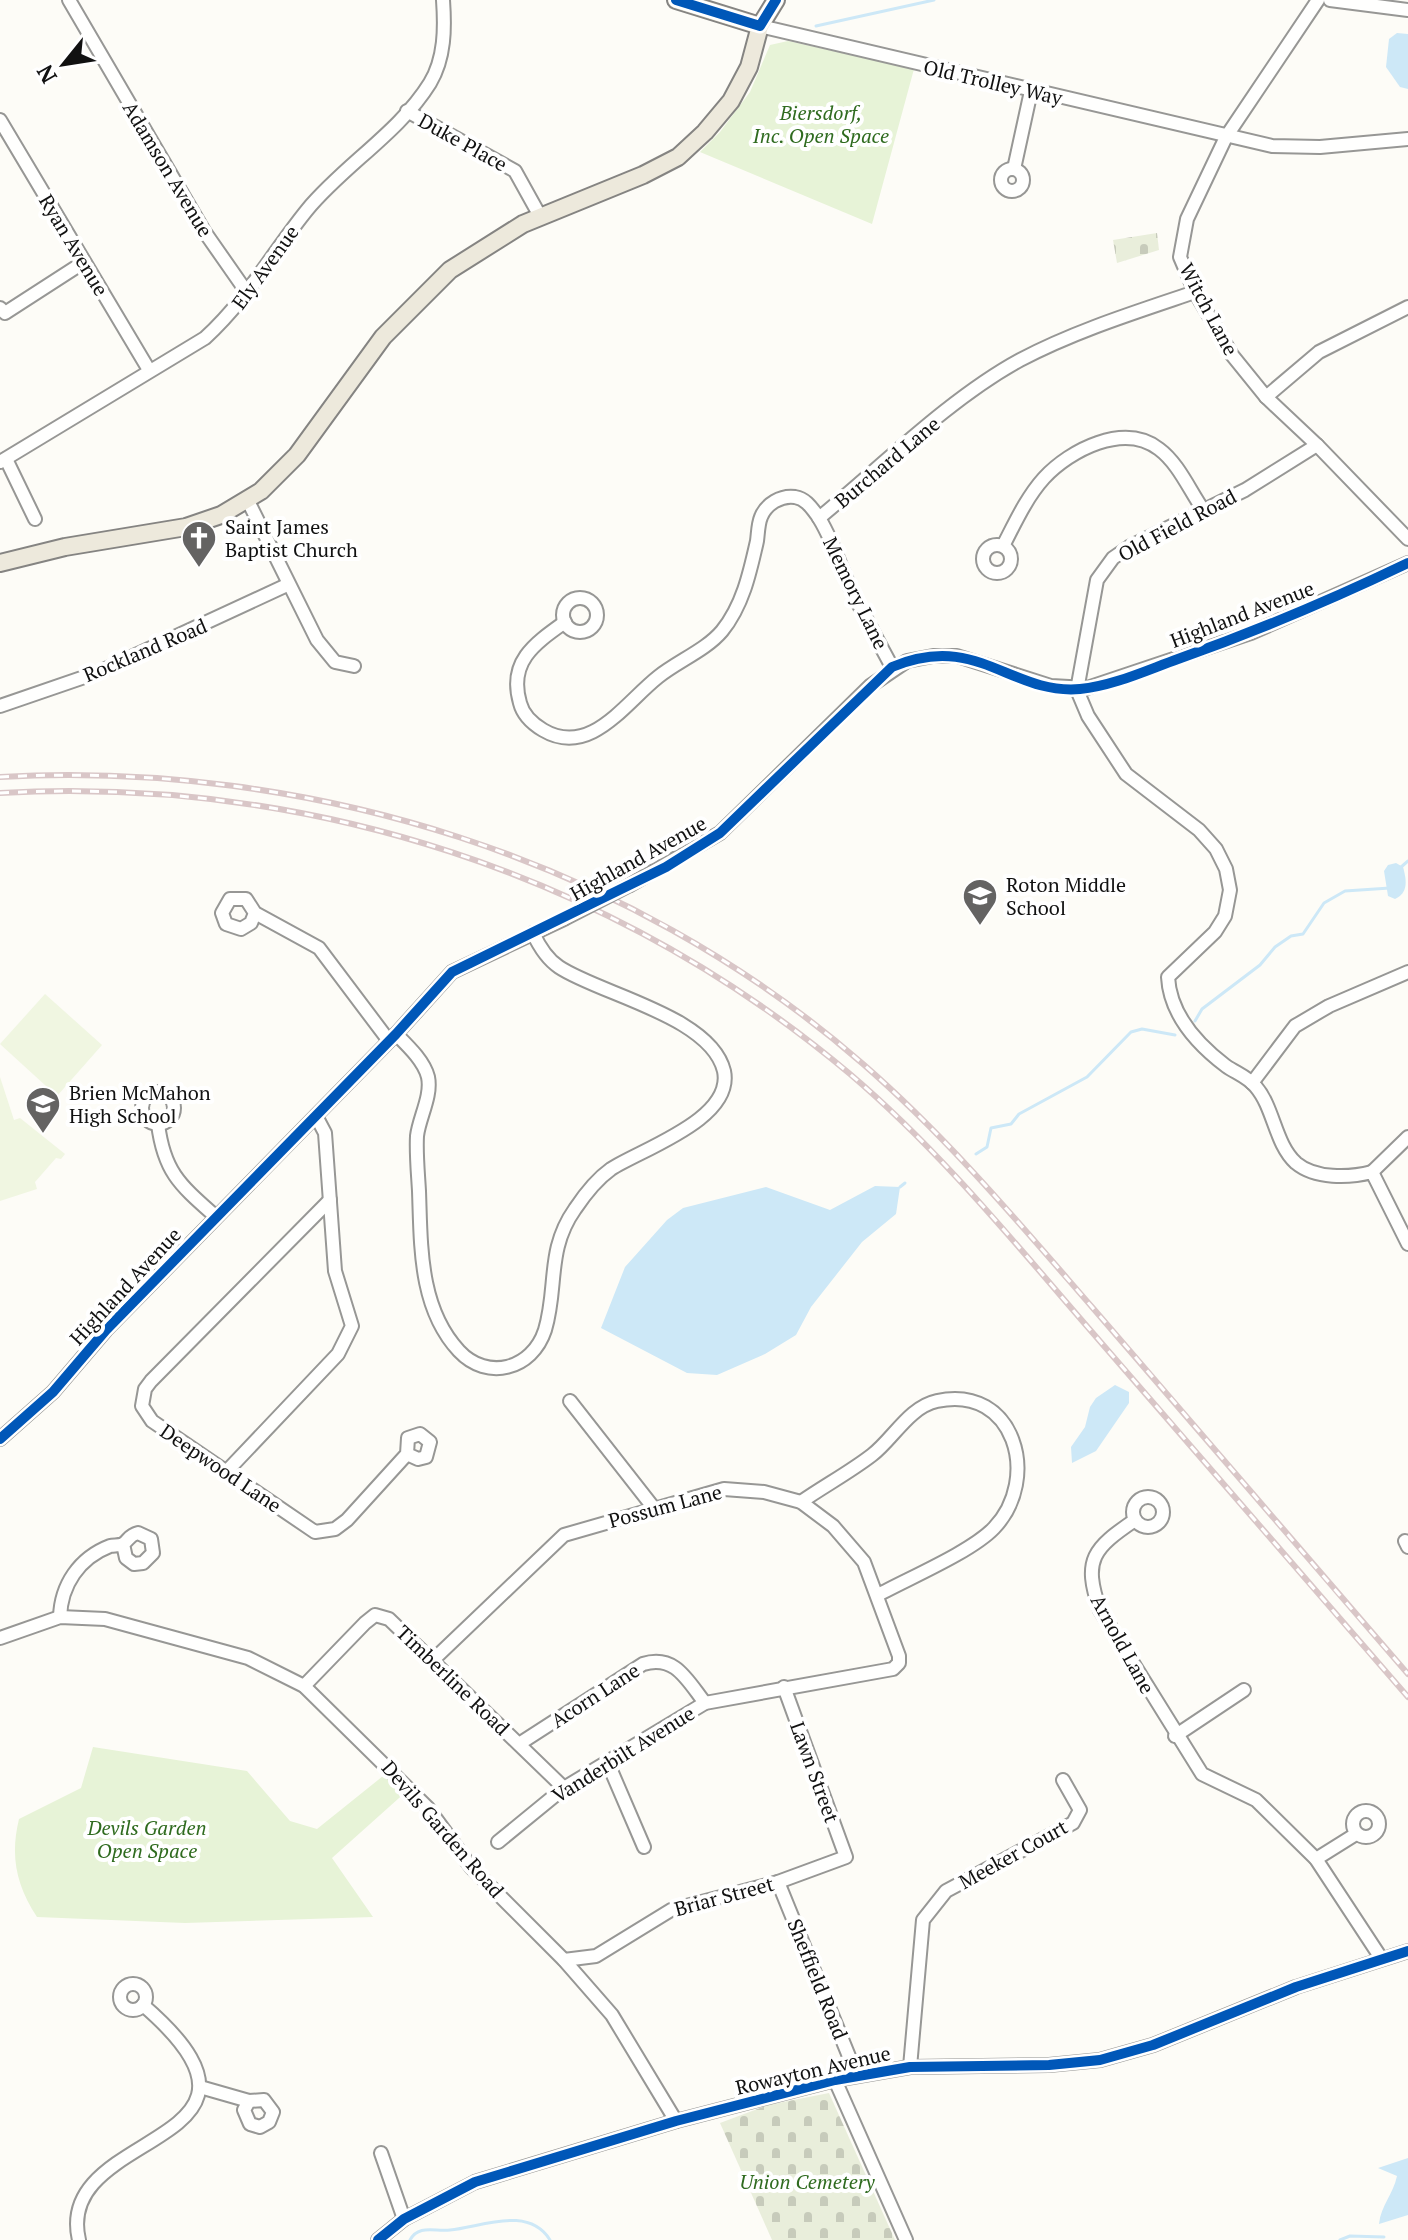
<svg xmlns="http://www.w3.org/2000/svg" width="1408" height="2240" font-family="'PT Serif',serif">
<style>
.cemetery{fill:url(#cemetery-stones)}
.park{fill:#e7f3d7}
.pitch{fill:#f0f6e1}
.water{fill:#cde8f7}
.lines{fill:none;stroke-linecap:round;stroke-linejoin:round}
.stream{stroke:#cde8f7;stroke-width:3}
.minor-casing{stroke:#979795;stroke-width:16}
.major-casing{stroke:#858482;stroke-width:20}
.minor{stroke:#fffffe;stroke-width:12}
.major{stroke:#ede9dc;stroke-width:16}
.rail-casing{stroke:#d9c6c7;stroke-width:6}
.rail{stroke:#fff;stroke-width:3;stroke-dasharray:9;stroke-linecap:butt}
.minor-bridge-casing{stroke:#979795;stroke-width:16;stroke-linecap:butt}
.minor-bridge{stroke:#fffffe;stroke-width:12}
.cycleway-casing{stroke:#fff;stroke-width:15}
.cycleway{stroke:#0057b8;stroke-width:10}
.labels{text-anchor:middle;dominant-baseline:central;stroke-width:8;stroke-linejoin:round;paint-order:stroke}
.street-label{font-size:20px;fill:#111;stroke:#fff}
.park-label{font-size:20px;font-style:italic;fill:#2f6b1f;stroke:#fff}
.poi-label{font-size:20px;fill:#111;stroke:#fff;text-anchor:start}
</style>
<defs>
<pattern id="cemetery-stones" width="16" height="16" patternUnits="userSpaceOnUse" patternTransform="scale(2)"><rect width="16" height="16" fill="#e9eedb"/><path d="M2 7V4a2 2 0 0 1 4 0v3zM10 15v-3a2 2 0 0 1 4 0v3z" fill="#c7cbbb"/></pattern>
</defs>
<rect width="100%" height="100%" fill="#fdfcf7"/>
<g class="cemetery">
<path d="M1157 233 1159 250 1117 263 1113 240Z"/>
<path d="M829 2093 895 2240H772L720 2123 768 2105Z"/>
</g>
<g class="park">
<path d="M788 41 914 69 872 224 700 152 720 132 750 92 770 45Z"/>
<path d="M93 1747 247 1771 290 1821 317 1829 388 1772 408 1790 332 1858 373 1917 185 1923 37 1917C16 1885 10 1856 19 1819L81 1788Z"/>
</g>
<g class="pitch">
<path d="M45 994 102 1045 57 1096 0 1044Z"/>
<path d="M0 1077 14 1120 20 1118 65 1154 61 1159 56 1158 35 1182 37 1189 0 1201Z"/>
</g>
<g class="water">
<path d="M1397 33 1408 34V89L1400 87 1386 67 1389 39Z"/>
<path d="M1396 863 1403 867C1407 881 1408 893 1395 899L1388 896 1384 871 1388 865Z"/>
<path d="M875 1186 900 1187 896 1214 862 1242 811 1307 796 1335 765 1354 717 1375 687 1373 601 1328 625 1267 667 1220 683 1208 766 1187 830 1210Z"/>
<path d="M1115 1385 1129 1392V1403L1096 1451 1072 1463 1071 1447 1085 1427 1090 1407 1096 1398Z"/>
<path d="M1408 2158V2215L1379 2224C1381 2205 1393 2195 1397 2176L1378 2168Z"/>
</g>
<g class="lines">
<g class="stream">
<path d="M816 26 934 0"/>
<path d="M1400 868 1408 861"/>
<path d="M1195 1021 1202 1009 1260 965 1275 947 1291 936 1303 934 1324 903 1345 891 1390 888"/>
<path d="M976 1154 987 1147 991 1128 1011 1124 1019 1114 1087 1077 1131 1032 1142 1029 1175 1035"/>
<path d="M900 1187 905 1183"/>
<path d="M410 2240C419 2224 435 2232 450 2230 482 2227 528 2205 550 2240"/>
<path d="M1340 2240 1350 2236 1384 2237"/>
</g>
<defs>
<g id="minor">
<path d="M69 0 204 231 248 294"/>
<path d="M1318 0 1226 137 1187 219 1180 257 1195 292 1232 355 1266 397 1317 445 1408 539"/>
<path d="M1330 0 1408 10"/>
<path d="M760 26 1272 146 1320 147 1408 139"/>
<path d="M407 111 515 171 540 216"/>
<path d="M0 120 149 370"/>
<circle cx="1012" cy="180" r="11"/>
<path d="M1014 169 1031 91"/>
<path d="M0 308 5 313 84 262"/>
<path d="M1266 397 1319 352 1408 307"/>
<path d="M1317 445 1245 490 1129 547 1113 558 1097 580 1077 690 1088 716 1126 774 1199 830 1216 849 1226 869 1230 890 1225 916 1215 932 1168 977C1170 1015 1197 1044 1226 1066 1236 1073 1248 1077 1256 1087 1274 1108 1275 1144 1296 1163 1315 1179 1349 1178 1372 1172L1408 1244"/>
<path d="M6 459 35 519"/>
<path d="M0 462 205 338C247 300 272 253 307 210 344 165 399 133 430 83 445 58 445 28 443 0"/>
<path d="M248 501 317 640 335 662 354 666"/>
<path d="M819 518C881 467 950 398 1020 360 1075 331 1136 312 1195 292"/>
<circle cx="997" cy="559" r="14"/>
<path d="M1003 546C1015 523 1026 498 1044 478 1070 450 1124 422 1159 449 1178 463 1189 489 1202 508"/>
<circle cx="580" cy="615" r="17"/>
<path d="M565 622C534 644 508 662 520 703 523 715 533 724 543 730 590 758 625 703 658 677 678 661 706 650 722 631 743 605 750 572 757 541 758 534 758 524 761 517 766 504 781 495 795 497 806 499 811 507 817 515 832 537 839 564 850 587 863 614 878 641 892 667"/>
<path d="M0 706 99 672 287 585"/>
<path d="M630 885 720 833 870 686 907 661 933 656H957L1051 686 1087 688 1251 633 1408 563"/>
<path d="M255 913 251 923 241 929 226 924 222 913 230 899H246L255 913 319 948 389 1041"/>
<path d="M396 1034C408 1046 424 1061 428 1077 432 1096 419 1118 417 1136 416 1154 418 1173 419 1191 421 1246 419 1308 459 1351 487 1381 532 1370 545 1330 558 1287 546 1250 575 1209 585 1194 597 1179 611 1169 642 1149 734 1119 724 1071 711 1016 599 994 559 967 547 959 539 946 533 933"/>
<path d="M1252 1083 1295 1026 1329 1006 1408 972"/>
<circle cx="158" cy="1108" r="16"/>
<path d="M158 1124C164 1172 180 1185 215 1216"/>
<path d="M1372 1172 1408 1137"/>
<path d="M330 1200 151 1381 145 1389 142 1406 152 1421 315 1532 335 1529 347 1520 407 1454 408 1438 420 1434 430 1442 426 1457 418 1459 407 1454"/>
<path d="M570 1401 653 1507"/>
<path d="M0 1439 53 1392 106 1330 396 1034 452 972 564 919"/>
<path d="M227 1471 338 1354 352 1326 335 1271 325 1133 316 1116"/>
<circle cx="1148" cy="1512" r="15"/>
<path d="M801 1502C824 1486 850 1472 872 1455 893 1439 909 1407 937 1401 1015 1384 1041 1479 994 1528 971 1552 909 1578 878 1595"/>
<path d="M1135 1520C1094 1548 1082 1559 1100 1610L1202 1774 1256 1800 1316 1859 1381 1958"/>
<path d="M1405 1541 1408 1547"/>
<path d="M60 1617C61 1585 79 1558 110 1546 114 1545 119 1546 123 1544 129 1540 129 1535 138 1533L151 1539 153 1553 143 1563 134 1564 126 1558 123 1544"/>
<path d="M0 1638 60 1617 105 1619 248 1658 304 1686 428 1808 471 1867 564 1960 612 2015 676 2121"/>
<path d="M432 1661 564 1535 724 1489 764 1492 801 1502 833 1526 864 1562 899 1656V1663L893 1669 705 1703 564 1788 498 1842"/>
<path d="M304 1686 365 1623 375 1615 389 1619 564 1788"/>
<path d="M1175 1736 1244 1690"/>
<path d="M519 1744 643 1664C675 1654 687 1680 705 1703"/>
<path d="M607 1761 644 1847"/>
<circle cx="1366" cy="1824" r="13"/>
<path d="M1316 1859 1356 1834"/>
<path d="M778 1882 857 2076"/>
<path d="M564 1960 596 1956 671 1910 778 1882 846 1857 784 1687"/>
<circle cx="133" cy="1997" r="13"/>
<path d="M910 2067 923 1920 946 1891 1073 1823 1080 1810 1063 1780"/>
<path d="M835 2080 906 2240"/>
<path d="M200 2087 249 2101 264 2100 273 2112 269 2122 260 2127 250 2124 244 2110 249 2101"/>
<path d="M381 2153 404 2219"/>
<path d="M79 2240C52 2127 309 2148 143 2005"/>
<path d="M378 2240 404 2219 475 2182 676 2121 835 2080 910 2067 1049 2065 1100 2060 1153 2045 1296 1987 1408 1951"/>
</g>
<g id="major">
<path d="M676 0 760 26"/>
<path d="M0 563 65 547 186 527 221 515 261 491 297 455 383 337 450 270 523 224 643 175 678 157 705 132 731 101 749 67 760 26 776 0"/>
</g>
</defs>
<use href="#minor" class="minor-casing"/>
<use href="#major" class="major-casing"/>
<use href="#minor" class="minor"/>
<use href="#major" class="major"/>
<defs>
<g id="rail">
<path d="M0 777C309 760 628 859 863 1064 948 1138 1019 1223 1092 1307 1198 1429 1302 1552 1408 1674"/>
<path d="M0 793C309 776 612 874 850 1074 937 1148 1010 1237 1085 1324 1193 1448 1300 1573 1408 1697"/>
</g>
</defs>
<use href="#rail" class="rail-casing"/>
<use href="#rail" class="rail"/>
<defs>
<path id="minor-bridge" d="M564 919 630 885"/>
</defs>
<use href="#minor-bridge" class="minor-bridge-casing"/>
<use href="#minor-bridge" class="minor-bridge"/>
<defs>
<g id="cycleway">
<path d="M676 0 760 26 776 0"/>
<path d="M0 1439 53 1392 106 1330 396 1034 452 972 666 867 720 833 892 667C977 631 1010 695 1080 689 1113 686 1147 670 1178 659 1257 631 1333 599 1408 563"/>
<path d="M378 2240 404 2219 475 2182 676 2121 835 2080 910 2067 1049 2065 1100 2060 1153 2045 1296 1987 1408 1951"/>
</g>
</defs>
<use href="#cycleway" class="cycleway-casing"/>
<use href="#cycleway" class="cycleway"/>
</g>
<defs>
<symbol id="church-pin" viewBox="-11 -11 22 30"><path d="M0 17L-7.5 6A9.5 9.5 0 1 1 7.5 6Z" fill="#646362" stroke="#fff"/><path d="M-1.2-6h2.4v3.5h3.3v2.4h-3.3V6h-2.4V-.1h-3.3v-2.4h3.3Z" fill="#fff"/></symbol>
<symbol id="school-pin" viewBox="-11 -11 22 30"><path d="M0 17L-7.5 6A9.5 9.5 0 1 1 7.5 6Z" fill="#646362" stroke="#fff"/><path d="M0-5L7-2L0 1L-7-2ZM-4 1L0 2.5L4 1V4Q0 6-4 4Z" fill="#fff"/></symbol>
</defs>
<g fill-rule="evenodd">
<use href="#church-pin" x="179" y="518" width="40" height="54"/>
<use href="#school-pin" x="960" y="876" width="40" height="54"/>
<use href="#school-pin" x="23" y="1084" width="40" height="54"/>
</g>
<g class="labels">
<g class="street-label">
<text transform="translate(993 82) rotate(13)">Old Trolley Way</text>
<text transform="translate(463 142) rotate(29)">Duke Place</text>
<text transform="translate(168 169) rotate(59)">Adamson Avenue</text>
<text transform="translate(74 245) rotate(59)">Ryan Avenue</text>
<text transform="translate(265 267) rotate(-54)">Ely Avenue</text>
<text transform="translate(1209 309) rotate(62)">Witch Lane</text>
<text transform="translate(887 462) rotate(-40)">Burchard Lane</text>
<text transform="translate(1177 525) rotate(-28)">Old Field Road</text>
<text transform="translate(856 593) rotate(64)">Memory Lane</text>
<text transform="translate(1242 614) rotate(-21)">Highland Avenue</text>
<text transform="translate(145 650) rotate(-23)">Rockland Road</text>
<text transform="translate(638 858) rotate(-29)">Highland Avenue</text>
<text transform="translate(125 1286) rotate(-47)">Highland Avenue</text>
<text transform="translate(221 1468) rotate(34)">Deepwood Lane</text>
<text transform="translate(665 1506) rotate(-15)">Possum Lane</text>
<text transform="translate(1123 1644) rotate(61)">Arnold Lane</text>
<text transform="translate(453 1680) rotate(44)">Timberline Road</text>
<text transform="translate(595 1695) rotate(-33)">Acorn Lane</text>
<text transform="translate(623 1754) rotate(-32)">Vanderbilt Avenue</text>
<text transform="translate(815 1772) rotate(70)">Lawn Street</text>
<text transform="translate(443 1829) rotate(49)">Devils Garden Road</text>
<text transform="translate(1013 1854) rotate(-29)">Meeker Court</text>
<text transform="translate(724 1896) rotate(-15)">Briar Street</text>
<text transform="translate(818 1979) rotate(68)">Sheffield Road</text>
<text transform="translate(813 2070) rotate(-13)">Rowayton Avenue</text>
</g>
<g class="park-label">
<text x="821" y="112">Biersdorf,<tspan x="821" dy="23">Inc. Open Space</tspan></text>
<text x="147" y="1827">Devils Garden<tspan x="147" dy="23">Open Space</tspan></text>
<text x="807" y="2181">Union Cemetery</text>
</g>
<g class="poi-label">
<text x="225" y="526">Saint James<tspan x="225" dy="23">Baptist Church</tspan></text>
<text x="1006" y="884">Roton Middle<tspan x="1006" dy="23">School</tspan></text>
<text x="69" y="1092">Brien McMahon<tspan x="69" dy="23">High School</tspan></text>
</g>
</g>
<g transform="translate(64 64) rotate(240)" stroke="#ffffff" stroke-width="6" paint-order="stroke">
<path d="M0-6L14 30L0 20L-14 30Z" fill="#111111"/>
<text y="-12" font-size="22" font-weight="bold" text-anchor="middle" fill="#111111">N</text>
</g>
</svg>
